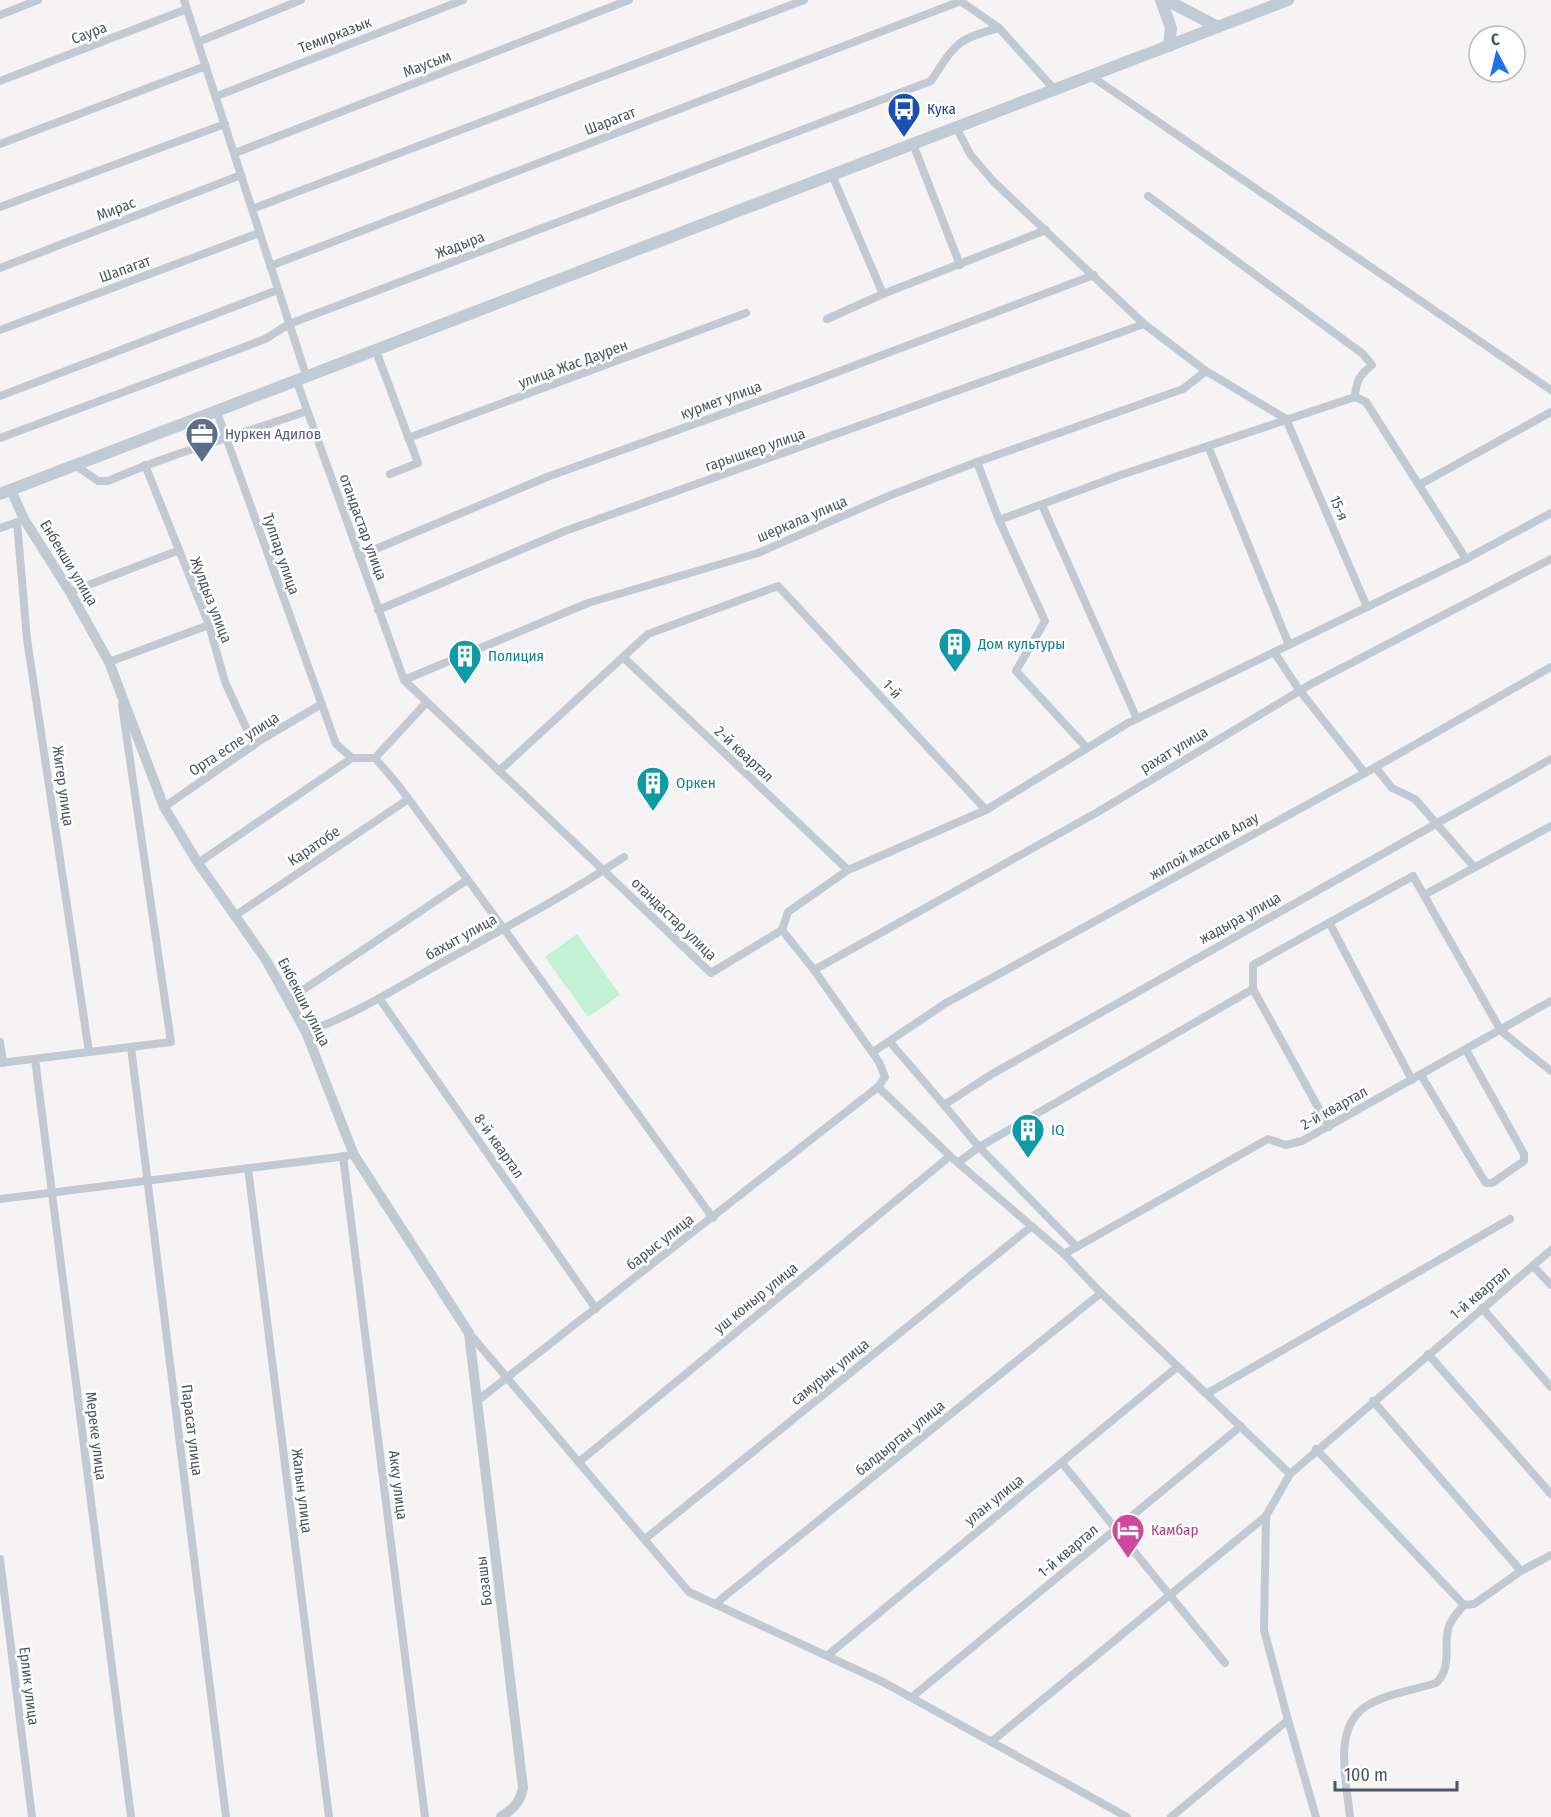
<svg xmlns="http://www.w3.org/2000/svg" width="1551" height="1817" font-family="'Fira Sans Condensed',sans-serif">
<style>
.park{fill:#c3f1d5}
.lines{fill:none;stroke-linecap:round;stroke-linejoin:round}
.minor{stroke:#c1cad2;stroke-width:8}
.tertiary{stroke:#c1cad2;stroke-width:10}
.secondary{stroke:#c1cbd6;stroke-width:12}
.labels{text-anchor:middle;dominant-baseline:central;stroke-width:5;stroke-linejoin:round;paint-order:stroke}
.street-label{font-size:15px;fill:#4a5661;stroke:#fff}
.transit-label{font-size:15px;fill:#164399;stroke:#fff;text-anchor:start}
.service-label{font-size:15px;fill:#4e5e75;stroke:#fff;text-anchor:start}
.culture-label{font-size:15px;fill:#0d838f;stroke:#fff;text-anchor:start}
.hotel-label{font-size:15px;fill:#b23c85;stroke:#fff;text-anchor:start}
</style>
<rect width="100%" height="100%" fill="#f5f3f3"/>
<path class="park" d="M577 934 620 995 588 1017 545 957Z"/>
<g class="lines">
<g class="minor">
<path d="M184 0 307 378"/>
<path d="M959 0 999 28 1054 89"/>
<path d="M0 15 38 0"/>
<path d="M198 42 301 0"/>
<path d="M1091 76 1551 390"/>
<path d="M0 81 187 9"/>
<path d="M217 96 463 0"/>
<path d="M956 127 970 154 993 181 1144 324 1206 371 1286 419"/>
<path d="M0 144 206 66"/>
<path d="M913 144 960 265"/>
<path d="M235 153 629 0"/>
<path d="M832 175 883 294"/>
<path d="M1148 196 1363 354 1372 365C1360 375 1356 380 1355 397"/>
<path d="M0 207 225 124"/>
<path d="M252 209 804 0"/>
<path d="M270 266 961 1"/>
<path d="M0 268 241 175"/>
<path d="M827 319 883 294 1046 230"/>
<path d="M0 330 259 233"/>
<path d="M376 351 418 463 390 474"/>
<path d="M0 396 278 290"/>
<path d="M217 412 336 744 352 758H375L427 702 404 680 297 382"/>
<path d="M1286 419 1367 607"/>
<path d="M0 438 239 349 265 339 289 324 931 81C955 45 955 39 999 28"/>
<path d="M408 438 746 313"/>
<path d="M1208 446 1289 645"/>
<path d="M977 462 999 520 1045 621 1016 671 1087 748"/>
<path d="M75 465 98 481H108C172 453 240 435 307 411"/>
<path d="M145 465 209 625 225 682 254 745"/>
<path d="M1419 485 1551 412"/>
<path d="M1042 505 1137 719"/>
<path d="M999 520 1121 475 1355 397 1366 402 1466 559"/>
<path d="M17 522 27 639 89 1052"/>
<path d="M0 528 20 521"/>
<path d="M359 556 547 477 811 382 1094 275"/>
<path d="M70 592 177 551"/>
<path d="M378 610 565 531 1144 324"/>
<path d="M1274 652 1300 691 1365 773"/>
<path d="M623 657 848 870"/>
<path d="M109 662 209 625"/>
<path d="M404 680 588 603 758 553 891 495 977 462 1183 389 1206 371"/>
<path d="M427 702 711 973 782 930 814 970 879 1062 885 1077 878 1087"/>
<path d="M375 758 399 786 504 929 713 1218"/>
<path d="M1375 767 1392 788 1415 799 1422 807 1474 867"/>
<path d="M499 771 648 634 778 586 986 810"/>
<path d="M164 807 264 738 320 705"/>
<path d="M198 863 352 758"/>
<path d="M1424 895 1551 826"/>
<path d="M236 915 407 800"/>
<path d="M1330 924 1412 1080"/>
<path d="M782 930 788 912 848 870 986 810 1128 723 1466 559 1551 513"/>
<path d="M814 970 1096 813 1311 684 1551 559"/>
<path d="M1253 989 1329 1127"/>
<path d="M379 998 596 1309"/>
<path d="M288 1000 467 880"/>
<path d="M306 1032C354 1015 397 988 441 963 503 929 565 896 624 857"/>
<path d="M0 1042 3 1063"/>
<path d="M890 1042 944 1105 992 1074 1551 759"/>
<path d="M131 1047 226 1817"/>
<path d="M873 1052 946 1003 1365 773 1551 667"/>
<path d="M35 1059 131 1817"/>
<path d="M0 1063 171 1042 122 705"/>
<path d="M1421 1075 1482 1177 1486 1183H1492L1524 1161V1154L1466 1050"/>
<path d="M944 1105 979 1147 1077 1247"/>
<path d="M343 1156 425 1817"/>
<path d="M959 1162 979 1147 1253 989V965L1413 876 1501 1031 1551 1071"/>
<path d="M248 1168 329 1817"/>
<path d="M0 1199 347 1156"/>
<path d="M1064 1254 1268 1139 1286 1145 1302 1141 1551 1001"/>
<path d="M1533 1266 1551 1285"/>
<path d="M1482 1308 1551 1387"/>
<path d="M469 1333 689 1592 883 1682 1127 1817"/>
<path d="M1428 1354 1551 1494"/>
<path d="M1208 1393 1510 1219"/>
<path d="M477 1401 878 1087 950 1156 1064 1254 1101 1293 1290 1474"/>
<path d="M1373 1401 1521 1571"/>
<path d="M1316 1449 1464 1605 1474 1604 1521 1571 1551 1555"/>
<path d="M579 1462 950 1156"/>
<path d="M1062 1463 1225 1663"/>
<path d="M645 1539 1032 1226"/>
<path d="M0 1559 32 1817"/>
<path d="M715 1604 1101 1293"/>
<path d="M828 1655 1177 1367"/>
<path d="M912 1697 1241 1426"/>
<path d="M1288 1720 1316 1817"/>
<path d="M991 1742 1266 1516"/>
<path d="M1171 1817 1288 1720 1264 1630 1266 1516 1290 1474 1551 1250"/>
<path d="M1350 1817C1347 1784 1332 1729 1365 1707 1384 1694 1414 1690 1436 1683 1452 1668 1444 1648 1448 1629 1450 1620 1458 1612 1464 1605"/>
</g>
<path class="tertiary" d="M11 490 24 519 70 592 109 662 164 807 198 863 266 960 306 1032 354 1155 469 1333 523 1788C520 1803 513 1809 501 1817"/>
<g class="secondary">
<path d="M1161 0 1171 28 1169 46"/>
<path d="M1166 0 1218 27"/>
<path d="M0 494 1288 0"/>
</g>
</g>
<defs>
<symbol id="bus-pin" viewBox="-11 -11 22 30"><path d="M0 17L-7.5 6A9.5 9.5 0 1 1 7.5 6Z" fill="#1a4fb4" stroke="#fff"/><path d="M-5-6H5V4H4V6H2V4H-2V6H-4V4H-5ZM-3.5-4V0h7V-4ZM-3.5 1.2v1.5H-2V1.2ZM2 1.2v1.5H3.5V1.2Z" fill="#fff"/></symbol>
<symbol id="office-pin" viewBox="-11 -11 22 30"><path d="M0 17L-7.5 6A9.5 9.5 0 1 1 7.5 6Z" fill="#5c6f8a" stroke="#fff"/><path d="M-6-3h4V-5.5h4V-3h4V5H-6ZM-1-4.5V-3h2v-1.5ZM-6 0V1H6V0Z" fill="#fff"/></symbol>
<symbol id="building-pin" viewBox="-11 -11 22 30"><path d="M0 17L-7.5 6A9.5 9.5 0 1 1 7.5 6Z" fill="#0f9aa8" stroke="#fff"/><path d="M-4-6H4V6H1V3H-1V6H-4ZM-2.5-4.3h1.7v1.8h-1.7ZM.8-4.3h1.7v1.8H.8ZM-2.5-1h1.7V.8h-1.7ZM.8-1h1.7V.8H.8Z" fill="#fff"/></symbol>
<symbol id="hotel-pin" viewBox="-11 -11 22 30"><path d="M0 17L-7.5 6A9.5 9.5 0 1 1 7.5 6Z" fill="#d1479c" stroke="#fff"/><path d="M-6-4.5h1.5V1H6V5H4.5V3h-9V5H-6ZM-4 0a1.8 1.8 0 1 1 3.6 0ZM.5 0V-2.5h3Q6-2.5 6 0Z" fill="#fff"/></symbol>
</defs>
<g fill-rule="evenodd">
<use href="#bus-pin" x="885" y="90" width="38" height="52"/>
<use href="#office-pin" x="183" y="415" width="38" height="52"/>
<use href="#building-pin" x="936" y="625" width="38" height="52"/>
<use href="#building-pin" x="446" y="637" width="38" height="52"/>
<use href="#building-pin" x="634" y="764" width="38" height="52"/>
<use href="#building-pin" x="1009" y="1111" width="38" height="52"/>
<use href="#hotel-pin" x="1109" y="1511" width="38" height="52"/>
</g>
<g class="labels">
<g class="street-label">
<text transform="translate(89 33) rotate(-21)">Саура</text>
<text transform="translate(335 35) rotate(-21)">Темирказык</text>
<text transform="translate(427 64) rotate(-21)">Маусым</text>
<text transform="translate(610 121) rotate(-21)">Шарагат</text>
<text transform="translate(116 209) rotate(-21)">Мирас</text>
<text transform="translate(460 245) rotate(-21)">Жадыра</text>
<text transform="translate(125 269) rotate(-20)">Шапагат</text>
<text transform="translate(573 364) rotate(-20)">улица Жас Даурен</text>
<text transform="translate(721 400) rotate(-20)">курмет улица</text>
<text transform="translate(755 450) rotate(-19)">гарышкер улица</text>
<text transform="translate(1339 508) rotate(67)">15-я</text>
<text transform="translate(802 519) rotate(-23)">шеркала улица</text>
<text transform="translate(363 527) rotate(70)">отандастар улица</text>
<text transform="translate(281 554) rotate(71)">Тулпар улица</text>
<text transform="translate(69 563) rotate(59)">Енбекши улица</text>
<text transform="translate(211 600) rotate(69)">Жулдыз улица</text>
<text transform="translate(892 689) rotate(47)">1-й</text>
<text transform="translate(234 744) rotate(-33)">Орта еспе улица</text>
<text transform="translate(1174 750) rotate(-31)">рахат улица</text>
<text transform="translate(744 754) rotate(43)">2-й квартал</text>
<text transform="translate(63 786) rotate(82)">Жигер улица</text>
<text transform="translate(314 846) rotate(-34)">Каратобе</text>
<text transform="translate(1204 846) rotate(-29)">жилой массив Алау</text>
<text transform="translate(1240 918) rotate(-29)">жадыра улица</text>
<text transform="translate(674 919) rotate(44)">отандастар улица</text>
<text transform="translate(461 937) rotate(-29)">бахыт улица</text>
<text transform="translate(304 1002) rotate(63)">Енбекши улица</text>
<text transform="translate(1334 1108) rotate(-29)">2-й квартал</text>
<text transform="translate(499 1146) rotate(55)">8-й квартал</text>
<text transform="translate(660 1242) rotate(-38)">барыс улица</text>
<text transform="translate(1480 1293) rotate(-40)">1-й квартал</text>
<text transform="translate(756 1298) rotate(-39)">уш коныр улица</text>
<text transform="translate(830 1372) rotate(-39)">самурык улица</text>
<text transform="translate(192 1430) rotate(83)">Парасат улица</text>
<text transform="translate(96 1436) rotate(83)">Мереке улица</text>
<text transform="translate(900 1438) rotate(-39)">балдырган улица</text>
<text transform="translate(398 1485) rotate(83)">Акку улица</text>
<text transform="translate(302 1491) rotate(83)">Жалын улица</text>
<text transform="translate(994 1500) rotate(-39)">улан улица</text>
<text transform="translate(1068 1551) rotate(-40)">1-й квартал</text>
<text transform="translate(484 1581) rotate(-97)">Бозашы</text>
<text transform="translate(29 1686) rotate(83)">Ерлик улица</text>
</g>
<g class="transit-label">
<text x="927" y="109">Кука</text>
</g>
<g class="service-label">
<text x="225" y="434">Нуркен Адилов</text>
</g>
<g class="culture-label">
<text x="978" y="644">Дом культуры</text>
<text x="488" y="656">Полиция</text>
<text x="676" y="783">Оркен</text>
<text x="1051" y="1130">IQ</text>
</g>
<g class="hotel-label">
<text x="1151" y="1530">Камбар</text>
</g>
</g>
<g transform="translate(1497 54) rotate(353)"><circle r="28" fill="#ffffff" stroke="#b7bbc0" stroke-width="1.5"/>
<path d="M0-4.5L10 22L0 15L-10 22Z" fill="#1a73e8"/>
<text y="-9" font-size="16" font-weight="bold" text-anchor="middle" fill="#4a5661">С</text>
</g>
<path d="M1335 1781v9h122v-9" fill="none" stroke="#4a5661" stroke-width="3"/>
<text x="1344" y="1781" font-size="18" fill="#4a5661" stroke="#ffffff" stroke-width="4.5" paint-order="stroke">100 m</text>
</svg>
